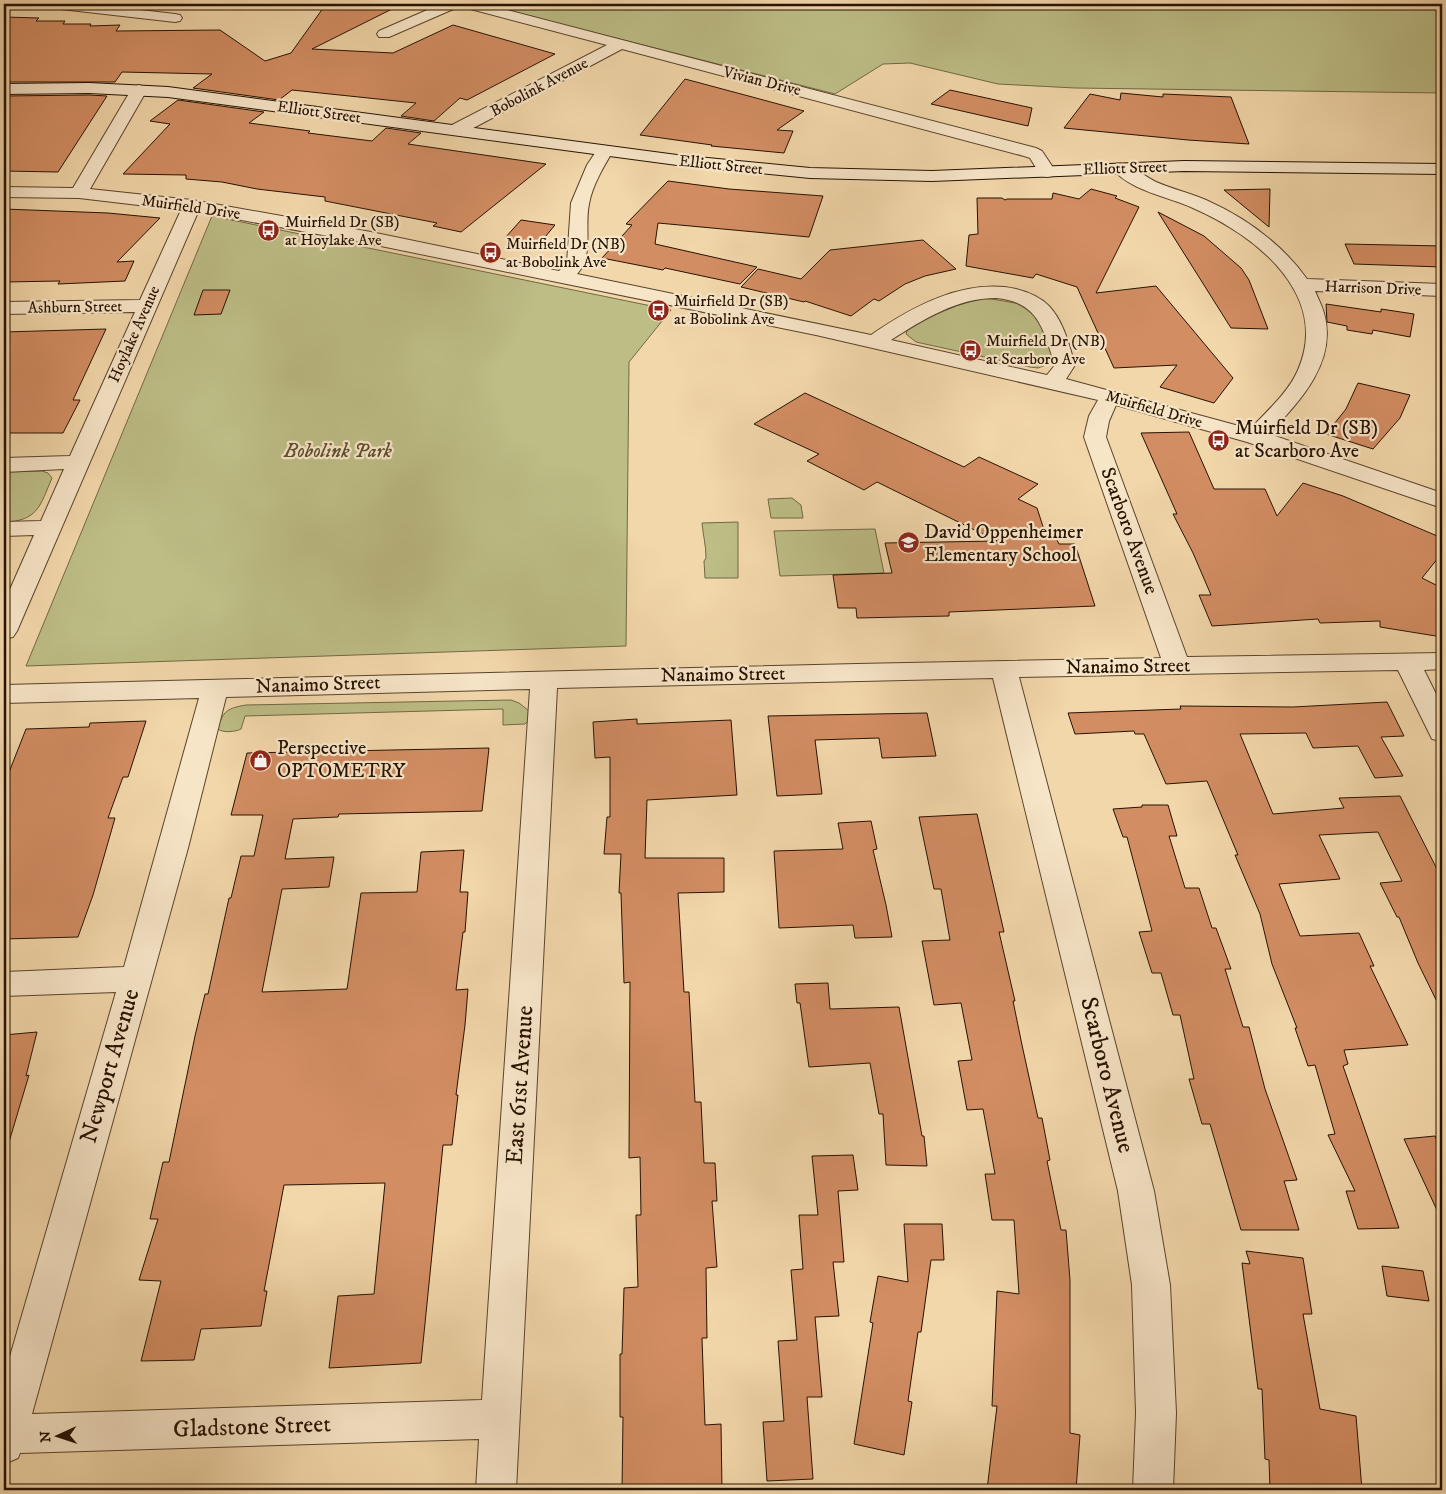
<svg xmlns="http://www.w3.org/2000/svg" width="1446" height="1494" font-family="'IM FELL DW Pica',serif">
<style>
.green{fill:#bdbd86;stroke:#726844}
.building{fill:#d38d63;stroke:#261201}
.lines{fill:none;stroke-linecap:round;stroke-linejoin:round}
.street-casing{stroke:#59432b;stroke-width:2}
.secondary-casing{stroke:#261201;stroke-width:2}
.street{fill:#f7e5c8;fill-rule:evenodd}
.secondary{fill:#f7e5c8;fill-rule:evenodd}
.labels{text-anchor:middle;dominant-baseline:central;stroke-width:4.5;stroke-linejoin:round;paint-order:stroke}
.far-street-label{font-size:16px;fill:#261201;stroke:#f7e5c8}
.far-poi-label{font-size:16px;fill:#261201;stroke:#f7e5c8;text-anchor:start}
.poi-label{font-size:20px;fill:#261201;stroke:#f7e5c8;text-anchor:start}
.park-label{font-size:20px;font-style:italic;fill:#5b4e30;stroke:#f7e5c8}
.street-label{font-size:20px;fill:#261201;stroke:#f7e5c8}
.near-street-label{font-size:24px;fill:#261201;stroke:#f7e5c8}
</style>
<rect width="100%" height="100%" fill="#f2d7aa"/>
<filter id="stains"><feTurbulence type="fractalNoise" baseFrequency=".004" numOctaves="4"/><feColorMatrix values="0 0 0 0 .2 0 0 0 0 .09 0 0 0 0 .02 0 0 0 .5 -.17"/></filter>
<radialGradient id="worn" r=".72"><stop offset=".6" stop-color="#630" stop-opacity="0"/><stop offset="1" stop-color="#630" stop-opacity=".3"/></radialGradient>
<g class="green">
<path d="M482 4H1442V93L1075 88 998 84 910 63 883 64 835 94Z"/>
<path d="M212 216 671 310 629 362 626 646 26 666Z"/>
<path d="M986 298 1021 304 1038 317 1054 362 1038 368 1030 367 916 342 906 334 908 328C934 316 958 302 986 298Z"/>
<path d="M42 471 48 473 52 478C40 506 38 521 4 522V472Z"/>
<path d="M792 498 801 505 803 518H771L768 499Z"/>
<path d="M738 522V578H705L704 561 706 558C706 545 703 535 702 523Z"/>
<path d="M875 529 884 573 780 576 774 531Z"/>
<path d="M511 700 519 703 529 711V720L525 724 503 725V709L245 716 241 729C235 732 223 733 218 729 222 711 228 708 246 705Z"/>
</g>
<g class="building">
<path d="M326 4H402L312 49 393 53 453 25 555 54 467 100 460 98 434 121 401 116 416 103 292 90 279 100 193 88 212 74 122 72 115 82H4V17L39 18 36 21H65L63 24H91L90 26 120 25 116 31 220 30 265 61 291 53Z"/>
<path d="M685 79 756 98 804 111 777 130 793 131 784 153 711 146 712 145 640 135Z"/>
<path d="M950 90 1032 108 1028 126 931 104Z"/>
<path d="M1121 93 1163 97V94L1231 97 1249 144 1188 140 1064 128 1090 94 1120 100Z"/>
<path d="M89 95 107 96 58 172 4 171V96Z"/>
<path d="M178 100 264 112 249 123 310 131 308 133 372 141 386 128 421 133 408 144 546 164 461 232 433 226 437 223 325 201V197L257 189 222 182 186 179V175L123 174 170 124 150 121Z"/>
<path d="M668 181 729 189 823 196 809 237 658 223 655 244 757 267 740 284 665 268 663 270 602 258 632 225 626 224Z"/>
<path d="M1091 189 1117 196 1115 198 1139 207 1096 293 1156 286 1233 378 1214 403 1160 387 1177 365 1114 368 1077 287 1036 274 1033 278 966 266 969 235 978 234 977 198H1002L1005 200 1007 199H1052L1053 193 1079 199Z"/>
<path d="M1270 189 1269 227 1224 190Z"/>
<path d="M4 209 108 213 160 218 117 262 134 261 125 281 58 284 60 281 4 282Z"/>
<path d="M1158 212 1204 236 1241 268 1249 280 1268 329 1231 328Z"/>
<path d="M521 220 555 225 540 243 505 238Z"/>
<path d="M923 240 956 269 925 276 905 284 879 301 874 299 851 316 805 301 804 302 741 287 758 269 801 279 830 250Z"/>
<path d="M1345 244 1442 246V267L1354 264Z"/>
<path d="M203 290H230L221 314 194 315Z"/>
<path d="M1326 304 1381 312V309L1414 314 1410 337 1373 330 1372 334 1347 330V326L1327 322Z"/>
<path d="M106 329 73 400H80L63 433H4V332Z"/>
<path d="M1358 383 1410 395 1400 418 1373 449 1326 434 1346 409Z"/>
<path d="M805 393 964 467 979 457 1038 484 1018 499 1037 508 1047 539 1056 538 1059 544H1075L1095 606 949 612V616L857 618 856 608H838L833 575 892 573 885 543 997 541 877 482 864 490 807 461 819 454 754 424Z"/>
<path d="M1189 432 1214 489H1265L1277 516 1303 483 1343 496 1442 538V553L1422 578 1442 588V637L1380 627V621L1320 623 1318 619 1212 626 1199 595H1211L1193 553 1173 514H1177L1141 433Z"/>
<path d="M1387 702 1404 736 1381 737 1403 776 1375 778 1358 746 1313 748 1306 733 1240 734 1273 814 1344 808 1339 798 1400 796 1442 879V1012L1418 963 1399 917H1397L1380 883 1402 881 1378 832 1319 835 1340 879 1279 884 1300 936 1359 933 1374 966H1370L1408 1045 1344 1050 1348 1064 1343 1066 1399 1228 1358 1229 1346 1191H1355L1328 1135 1335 1134 1315 1065 1308 1066 1295 1028H1297L1272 964 1260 914 1235 855H1238L1207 781 1166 784 1144 734H1135L1134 731 1075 734 1068 713 1181 709 1180 706 1293 707Z"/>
<path d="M927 713 936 756 882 758 879 738 815 740 822 794 777 796 768 716Z"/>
<path d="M637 719V724L731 720 737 795 647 800 645 858H724V892L678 893 684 992H689L695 1102H701L704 1163H715L717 1201H712L717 1267 706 1268 707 1338H702L705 1425 721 1424 722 1490H622L623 1417H620V1354H622L624 1288 638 1287 636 1215H641L640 1157 629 1158 630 982 624 983 621 893H619L621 854H604L607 817H610V757L595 758 593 722Z"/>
<path d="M146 721 128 777H123L108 818H115L93 895 78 937 4 939V785L26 729 89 727 90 723Z"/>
<path d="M489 748 482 811 339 814 338 817 293 819 285 859 334 857 329 887 282 889 262 992 347 989 361 893 417 892 421 852 464 850 460 892H468L465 932H463L456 990 468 989 465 1025 456 1095H458L452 1145H443L421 1363 329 1368 338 1296 374 1294 385 1183 284 1185 264 1291H267L261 1326 201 1329 194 1360 141 1361 161 1281 139 1280 158 1219H150L163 1162H169L195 1036 205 994H208L229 898H231L241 856H254L263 815H231L247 753Z"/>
<path d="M1142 805H1168L1177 836H1169L1185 888H1199L1212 928H1216L1231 969H1225L1243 1027H1249L1265 1089 1297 1180 1284 1181 1299 1230H1241L1210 1124H1202L1189 1079H1194L1180 1015H1173L1161 973H1152L1139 932 1152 931 1127 837H1123L1113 809 1142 807Z"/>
<path d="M977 814 1004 932H999L1015 1001H1013L1022 1045 1038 1118H1042L1050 1160 1047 1161 1061 1230H1066L1070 1280V1433L1080 1435 1076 1490H987L997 1406H992L997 1291 1019 1294 1014 1220H992L985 1174H995L983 1109 967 1110 958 1061 972 1060 961 1003 934 1005 922 941 950 940 941 889H934L919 817Z"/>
<path d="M871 821 877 849 873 850 886 905 892 937 855 938 853 925 779 928 774 851 843 849 838 823Z"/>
<path d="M828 983 830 1009 899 1007 922 1136H924L927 1166 886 1165 883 1114H879L870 1063 809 1067 800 1003H797L795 984Z"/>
<path d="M37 1032 26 1076 29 1075 9 1142 4 1141V1035Z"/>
<path d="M1435 1136 1442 1150V1221L1404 1139Z"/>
<path d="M853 1155 858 1190 838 1191 844 1262H833L839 1316 815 1317 822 1397H807L813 1479 767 1481 763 1422 784 1421 778 1341 797 1340 791 1270 803 1269 799 1215H818L812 1156Z"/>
<path d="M904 1224H942L944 1260H931L921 1332H918L908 1401 912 1402 904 1455 854 1444 873 1323 870 1322 878 1276 908 1282Z"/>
<path d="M1246 1251 1303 1258 1312 1314H1303L1320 1409 1356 1416 1362 1490H1270L1269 1460 1265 1459 1262 1389H1258L1242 1263 1250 1264Z"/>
<path d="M1382 1266 1423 1271 1429 1301 1387 1296Z"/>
</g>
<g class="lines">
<defs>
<g id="street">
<path d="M45 4H88L175 14 180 15 182 18 180 21 175 22 52 8 47 7Z"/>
<path d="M441 4H460L458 7 389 37H379L377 34 379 31Z"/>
<path d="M461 4H484L1036 148 1042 151 1056 172 1053 176 1047 177 1041 176 1030 158 1024 156 622 49 462 134H450L448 130 450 126 607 45 463 7Z"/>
<path d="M139 85 145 87 147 90 90 189 192 200 371 232 559 271 567 263 571 203 587 165 599 147H611L613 151C604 166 592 186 589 204 584 227 594 256 577 274L871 335C912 307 964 278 1016 289 1028 292 1040 297 1049 306 1064 322 1069 345 1075 365L1066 379 1250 429C1267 411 1288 393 1298 370 1331 294 1255 235 1193 208 1169 197 1128 190 1112 168L1115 164C1129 161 1143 176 1156 182 1172 189 1190 193 1206 200 1246 218 1282 244 1307 279L1442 284V296L1315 291C1318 298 1322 306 1324 313 1338 362 1299 402 1269 434L1442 493V508L1247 442 1116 405 1109 421 1106 437 1187 657 1442 653V669L1424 670 1442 706V741L1432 739 1398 670 1019 677 1154 1191 1170 1285 1176 1413 1173 1490H1133L1136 1413 1132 1285 1118 1191 993 678 557 688 516 1490H476L479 1439 20 1453 18 1458 4 1464V1377L116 992 4 996V972L124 967 199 698 4 703V685L857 664 1161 658 1084 437 1089 416 1098 400 816 335 371 244 198 212 17 631 13 637 4 639V603L34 535 4 536V522L41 521 64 469 4 472V458L70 456 135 312 4 314V302L140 300 181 210 79 198 4 197V187L73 188 131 90 133 87ZM996 298C1039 302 1043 329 1055 365L1047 375 891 340C924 319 957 298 996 298ZM530 689 482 1400 32 1414 188 848 226 697Z"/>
</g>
<path id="secondary" d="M89 83 168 87 677 155 810 168 932 171 1184 161 1442 164V174L1184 171 932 181 810 178 677 165 168 97 89 93 4 94V84Z"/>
</defs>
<use href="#street" class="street-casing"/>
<use href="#secondary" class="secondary-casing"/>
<use href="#street" class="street"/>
<use href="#secondary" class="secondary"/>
</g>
<defs>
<symbol id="bus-disc" viewBox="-11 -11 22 22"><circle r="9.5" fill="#8f2418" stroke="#f7e5c8"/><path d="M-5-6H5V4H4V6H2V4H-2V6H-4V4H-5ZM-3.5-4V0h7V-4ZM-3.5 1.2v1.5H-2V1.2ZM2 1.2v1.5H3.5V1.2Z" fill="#fff"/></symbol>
<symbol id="school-disc" viewBox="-11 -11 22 22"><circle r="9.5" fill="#8f2418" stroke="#f7e5c8"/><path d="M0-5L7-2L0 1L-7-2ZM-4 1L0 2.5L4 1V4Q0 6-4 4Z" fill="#fff"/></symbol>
<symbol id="shop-disc" viewBox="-11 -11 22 22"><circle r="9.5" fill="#8f2418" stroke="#f7e5c8"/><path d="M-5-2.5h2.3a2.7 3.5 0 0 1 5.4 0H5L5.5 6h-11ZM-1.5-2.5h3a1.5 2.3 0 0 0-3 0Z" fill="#fff"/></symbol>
</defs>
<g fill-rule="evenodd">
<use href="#bus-disc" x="256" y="218" width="25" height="25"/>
<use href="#bus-disc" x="478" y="240" width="25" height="25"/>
<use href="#bus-disc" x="646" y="298" width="25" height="25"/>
<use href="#bus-disc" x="958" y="338" width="25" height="25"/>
<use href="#bus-disc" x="1206" y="428" width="25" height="25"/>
<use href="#school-disc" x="896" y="530" width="25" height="25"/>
<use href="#shop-disc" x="248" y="748" width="25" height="25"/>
</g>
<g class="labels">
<g class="far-street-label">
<text transform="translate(762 81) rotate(14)">Vivian Drive</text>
<text transform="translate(539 87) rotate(-28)">Bobolink Avenue</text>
<text transform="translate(319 112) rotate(8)">Elliott Street</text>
<text transform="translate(721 165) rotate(6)">Elliott Street</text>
<text transform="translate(1125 168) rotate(-2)">Elliott Street</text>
<text transform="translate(191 207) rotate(8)">Muirfield Drive</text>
<text transform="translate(1373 288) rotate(2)">Harrison Drive</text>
<text transform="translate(75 307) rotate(-1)">Ashburn Street</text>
<text transform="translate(134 334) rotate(-66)">Hoylake Avenue</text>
<text transform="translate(1154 409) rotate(16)">Muirfield Drive</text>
</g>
<g class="far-poi-label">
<text x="285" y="222">Muirfield Dr (SB)<tspan x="285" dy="18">at Hoylake Ave</tspan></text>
<text x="506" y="244">Muirfield Dr (NB)<tspan x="506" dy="18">at Bobolink Ave</tspan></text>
<text x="674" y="301">Muirfield Dr (SB)<tspan x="674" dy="18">at Bobolink Ave</tspan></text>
<text x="986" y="341">Muirfield Dr (NB)<tspan x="986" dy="18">at Scarboro Ave</tspan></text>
</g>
<g class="poi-label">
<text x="1235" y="428">Muirfield Dr (SB)<tspan x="1235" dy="23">at Scarboro Ave</tspan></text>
<text x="924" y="532">David Oppenheimer<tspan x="924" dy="23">Elementary School</tspan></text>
<text x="277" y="748">Perspective<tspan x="277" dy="23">OPTOMETRY</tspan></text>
</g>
<g class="park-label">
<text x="338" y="451">Bobolink Park</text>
</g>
<g class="street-label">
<text transform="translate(1129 531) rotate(70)">Scarboro Avenue</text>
<text transform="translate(1128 667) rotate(-1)">Nanaimo Street</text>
<text transform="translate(723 675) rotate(-1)">Nanaimo Street</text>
<text transform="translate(318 685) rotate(-2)">Nanaimo Street</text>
</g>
<g class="near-street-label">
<text transform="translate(110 1066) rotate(-74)">Newport Avenue</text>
<text transform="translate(1107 1075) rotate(76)">Scarboro Avenue</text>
<text transform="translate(520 1085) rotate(-86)">East 61st Avenue</text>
<text transform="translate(252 1427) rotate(-2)">Gladstone Street</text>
</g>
</g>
<rect width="1446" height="1494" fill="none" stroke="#f2d7aa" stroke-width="20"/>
<rect x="5" y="5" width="1436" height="1484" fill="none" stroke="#261201" stroke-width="2.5"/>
<rect x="10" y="10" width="1426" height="1474" fill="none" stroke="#261201"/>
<g transform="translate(58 1436) rotate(267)" stroke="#f7e5c8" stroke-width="4" paint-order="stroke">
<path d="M0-4L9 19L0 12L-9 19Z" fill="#261201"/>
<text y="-8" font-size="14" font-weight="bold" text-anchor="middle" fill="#261201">N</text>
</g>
<rect width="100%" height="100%" filter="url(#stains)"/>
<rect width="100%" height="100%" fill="url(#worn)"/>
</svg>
